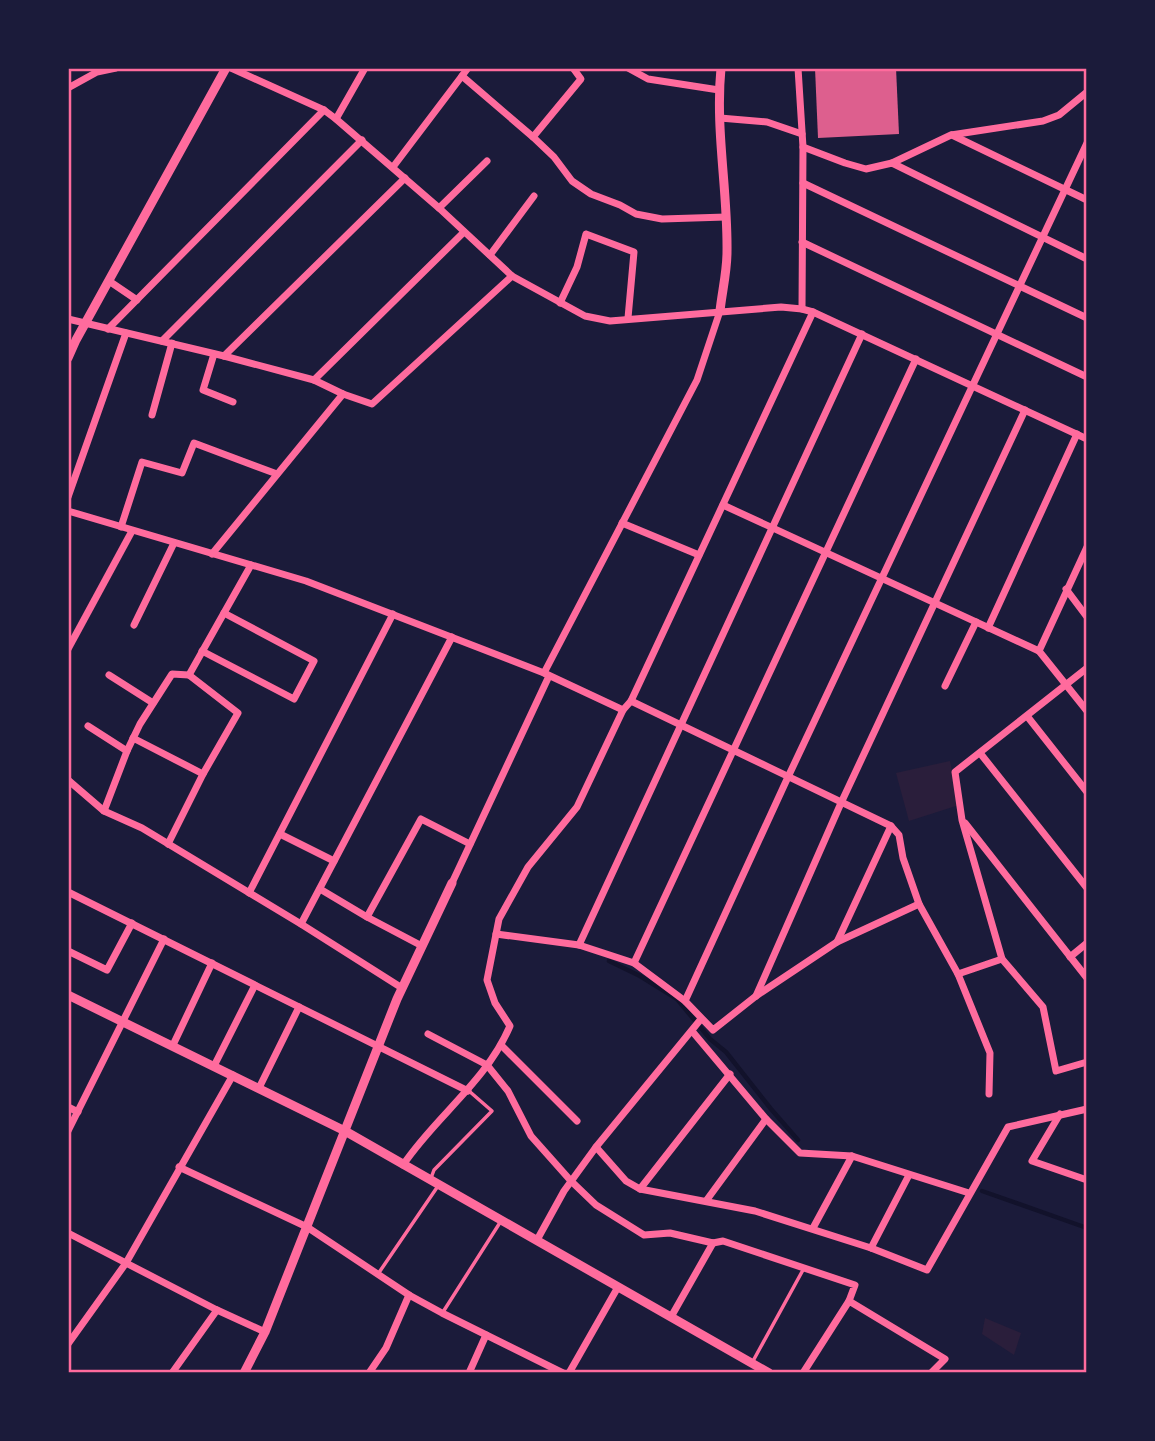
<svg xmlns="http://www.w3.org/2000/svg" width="1155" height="1441" font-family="'Fira Sans Condensed',sans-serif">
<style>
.green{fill:#2a1e3b}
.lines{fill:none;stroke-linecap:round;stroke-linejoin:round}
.stream{stroke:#12122b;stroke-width:4.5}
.building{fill:#dd5f8e}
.service{stroke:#ff6b9d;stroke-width:3.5}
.minor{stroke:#ff6b9d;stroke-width:7}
.tertiary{stroke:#ff6b9d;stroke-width:9}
.neatline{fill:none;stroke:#ff6b9d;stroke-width:2.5}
</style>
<rect width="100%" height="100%" fill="#1b1b3a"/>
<g class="green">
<path d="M950 761 959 805 909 821 896 773Z"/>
<path d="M985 1318 1021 1333 1014 1355 982 1334Z"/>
</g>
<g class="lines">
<g class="stream">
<path d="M609 961 640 976 677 999 710 1039 726 1052 771 1109 798 1140"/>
<path d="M982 1191 1087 1228"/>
</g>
</g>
<path class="building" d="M815 68H896L899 134 818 138Z"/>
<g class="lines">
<g class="service">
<path d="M431 1178 434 1170 492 1111 469 1091"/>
<path d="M378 1274 438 1186"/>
<path d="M443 1312 501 1221"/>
<path d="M753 1361 803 1270"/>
</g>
<g class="minor">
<path d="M231 68 324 110 336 119 439 208 512 276 585 316 610 321 781 307 802 309 813 312 1087 439"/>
<path d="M628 68 648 79 719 90"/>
<path d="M798 68 803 147 802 309"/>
<path d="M462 76 533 137 554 157 572 181 591 194 620 205 636 214 662 219 726 217"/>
<path d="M68 88 97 72 116 68"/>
<path d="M720 118 767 122 802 134"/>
<path d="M336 119 365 68"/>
<path d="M952 135 1087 200"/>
<path d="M533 137 581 79 573 68"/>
<path d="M803 147 845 163 866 169 892 163 1087 259"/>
<path d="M892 163 951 135 1043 121 1059 115 1087 92"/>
<path d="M393 167 468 68"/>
<path d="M803 183 1087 318"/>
<path d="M439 208 487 161"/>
<path d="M802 242 1087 377"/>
<path d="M490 255 534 196"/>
<path d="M109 281 137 300"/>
<path d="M560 303 577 267 586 234 634 252 628 318"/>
<path d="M68 319 224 356 314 380 343 394 372 404 512 276"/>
<path d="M108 329 324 110"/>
<path d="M162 341 362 140"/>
<path d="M214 354 203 390 233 402"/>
<path d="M224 356 405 178"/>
<path d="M314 380 464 232"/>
<path d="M152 415 172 343"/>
<path d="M68 497 126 333"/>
<path d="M723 505 1039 651 1087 711"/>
<path d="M68 511 306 581 544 673 623 710"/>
<path d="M622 523 699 555"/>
<path d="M121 527 142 462 182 473 194 443 277 474"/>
<path d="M212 554 343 394"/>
<path d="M1066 589 1087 617"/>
<path d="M134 625 174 543"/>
<path d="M988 628 1077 434"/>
<path d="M68 649 132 531"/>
<path d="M202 651 294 699 314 661 224 613"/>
<path d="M1039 651 1087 547"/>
<path d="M1087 668 955 772 962 820 1002 959 1043 1007 1056 1071 1087 1062"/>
<path d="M544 673 697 380 720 311"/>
<path d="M109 675 153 703"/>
<path d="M945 686 976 622"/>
<path d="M631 701 891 826 837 942"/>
<path d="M1027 716 1087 792"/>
<path d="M88 726 127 751"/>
<path d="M133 738 203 774"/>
<path d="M980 753 1087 888"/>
<path d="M68 780 104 811 142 828 301 924 402 988"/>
<path d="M104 811 127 751 140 724 172 674 189 675 251 565"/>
<path d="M965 823 1087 978"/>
<path d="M891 826 899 835 903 858 919 904 958 974 990 1053 989 1094"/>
<path d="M280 834 334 861"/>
<path d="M168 844 203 774 238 713 189 675"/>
<path d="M452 883 549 676"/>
<path d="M320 889 367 917"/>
<path d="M68 892 468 1091"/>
<path d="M249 893 393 614"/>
<path d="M301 924 452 637"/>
<path d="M496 934 579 945 634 963 685 1001 713 1030 756 996 837 942 919 904"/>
<path d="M579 945 862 334"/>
<path d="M422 946 367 917 421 819 470 844"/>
<path d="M68 951 107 970 132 923"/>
<path d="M1070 957 1087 943"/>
<path d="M634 963 916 359"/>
<path d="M958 974 1002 959"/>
<path d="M756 996 841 803 1025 410"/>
<path d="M685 1001 788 777 1087 143"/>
<path d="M692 1031 766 1119 800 1153 852 1156 969 1193"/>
<path d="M428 1034 487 1065 508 1091 531 1136 571 1181 596 1205 644 1235 670 1233 713 1243 723 1241 855 1285 849 1301"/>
<path d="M173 1045 212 963"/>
<path d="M501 1045 577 1121"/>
<path d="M214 1066 255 985"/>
<path d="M259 1088 299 1007"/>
<path d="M68 1107 78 1112"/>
<path d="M1060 1114 1032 1161 1087 1180"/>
<path d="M68 1131 164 939"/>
<path d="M596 1147 626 1181 640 1189 755 1211 871 1248 927 1270 1008 1127 1087 1109"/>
<path d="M403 1165C436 1116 486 1082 510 1026L495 1003 487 980 499 919 528 867 577 807 623 710 631 701 813 312"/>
<path d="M179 1167 307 1227 409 1295 442 1313 563 1373"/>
<path d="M640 1189 730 1074"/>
<path d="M706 1201 766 1119"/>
<path d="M813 1228 852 1156"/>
<path d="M68 1233 217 1310 265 1332"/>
<path d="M537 1240 564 1191 596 1147 701 1019"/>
<path d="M871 1248 909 1175"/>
<path d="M671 1317 713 1243"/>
<path d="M68 1344 126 1263 233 1075"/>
<path d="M172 1373 217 1310"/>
<path d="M369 1373 386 1348 409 1295"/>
<path d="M469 1373 486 1335"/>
<path d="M569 1373 618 1287"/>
<path d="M803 1373 849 1301 945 1359 931 1373"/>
</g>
<g class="tertiary">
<path d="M720 311C722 292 727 272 727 252 728 191 715 130 721 68"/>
<path d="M68 358 76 340 226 68"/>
<path d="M68 995 345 1131 769 1373"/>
<path d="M244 1373 265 1332 397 999 452 883"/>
</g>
</g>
<rect width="1155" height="1441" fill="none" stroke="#1b1b3a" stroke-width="140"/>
<rect x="70" y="70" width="1015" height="1301" class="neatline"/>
</svg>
